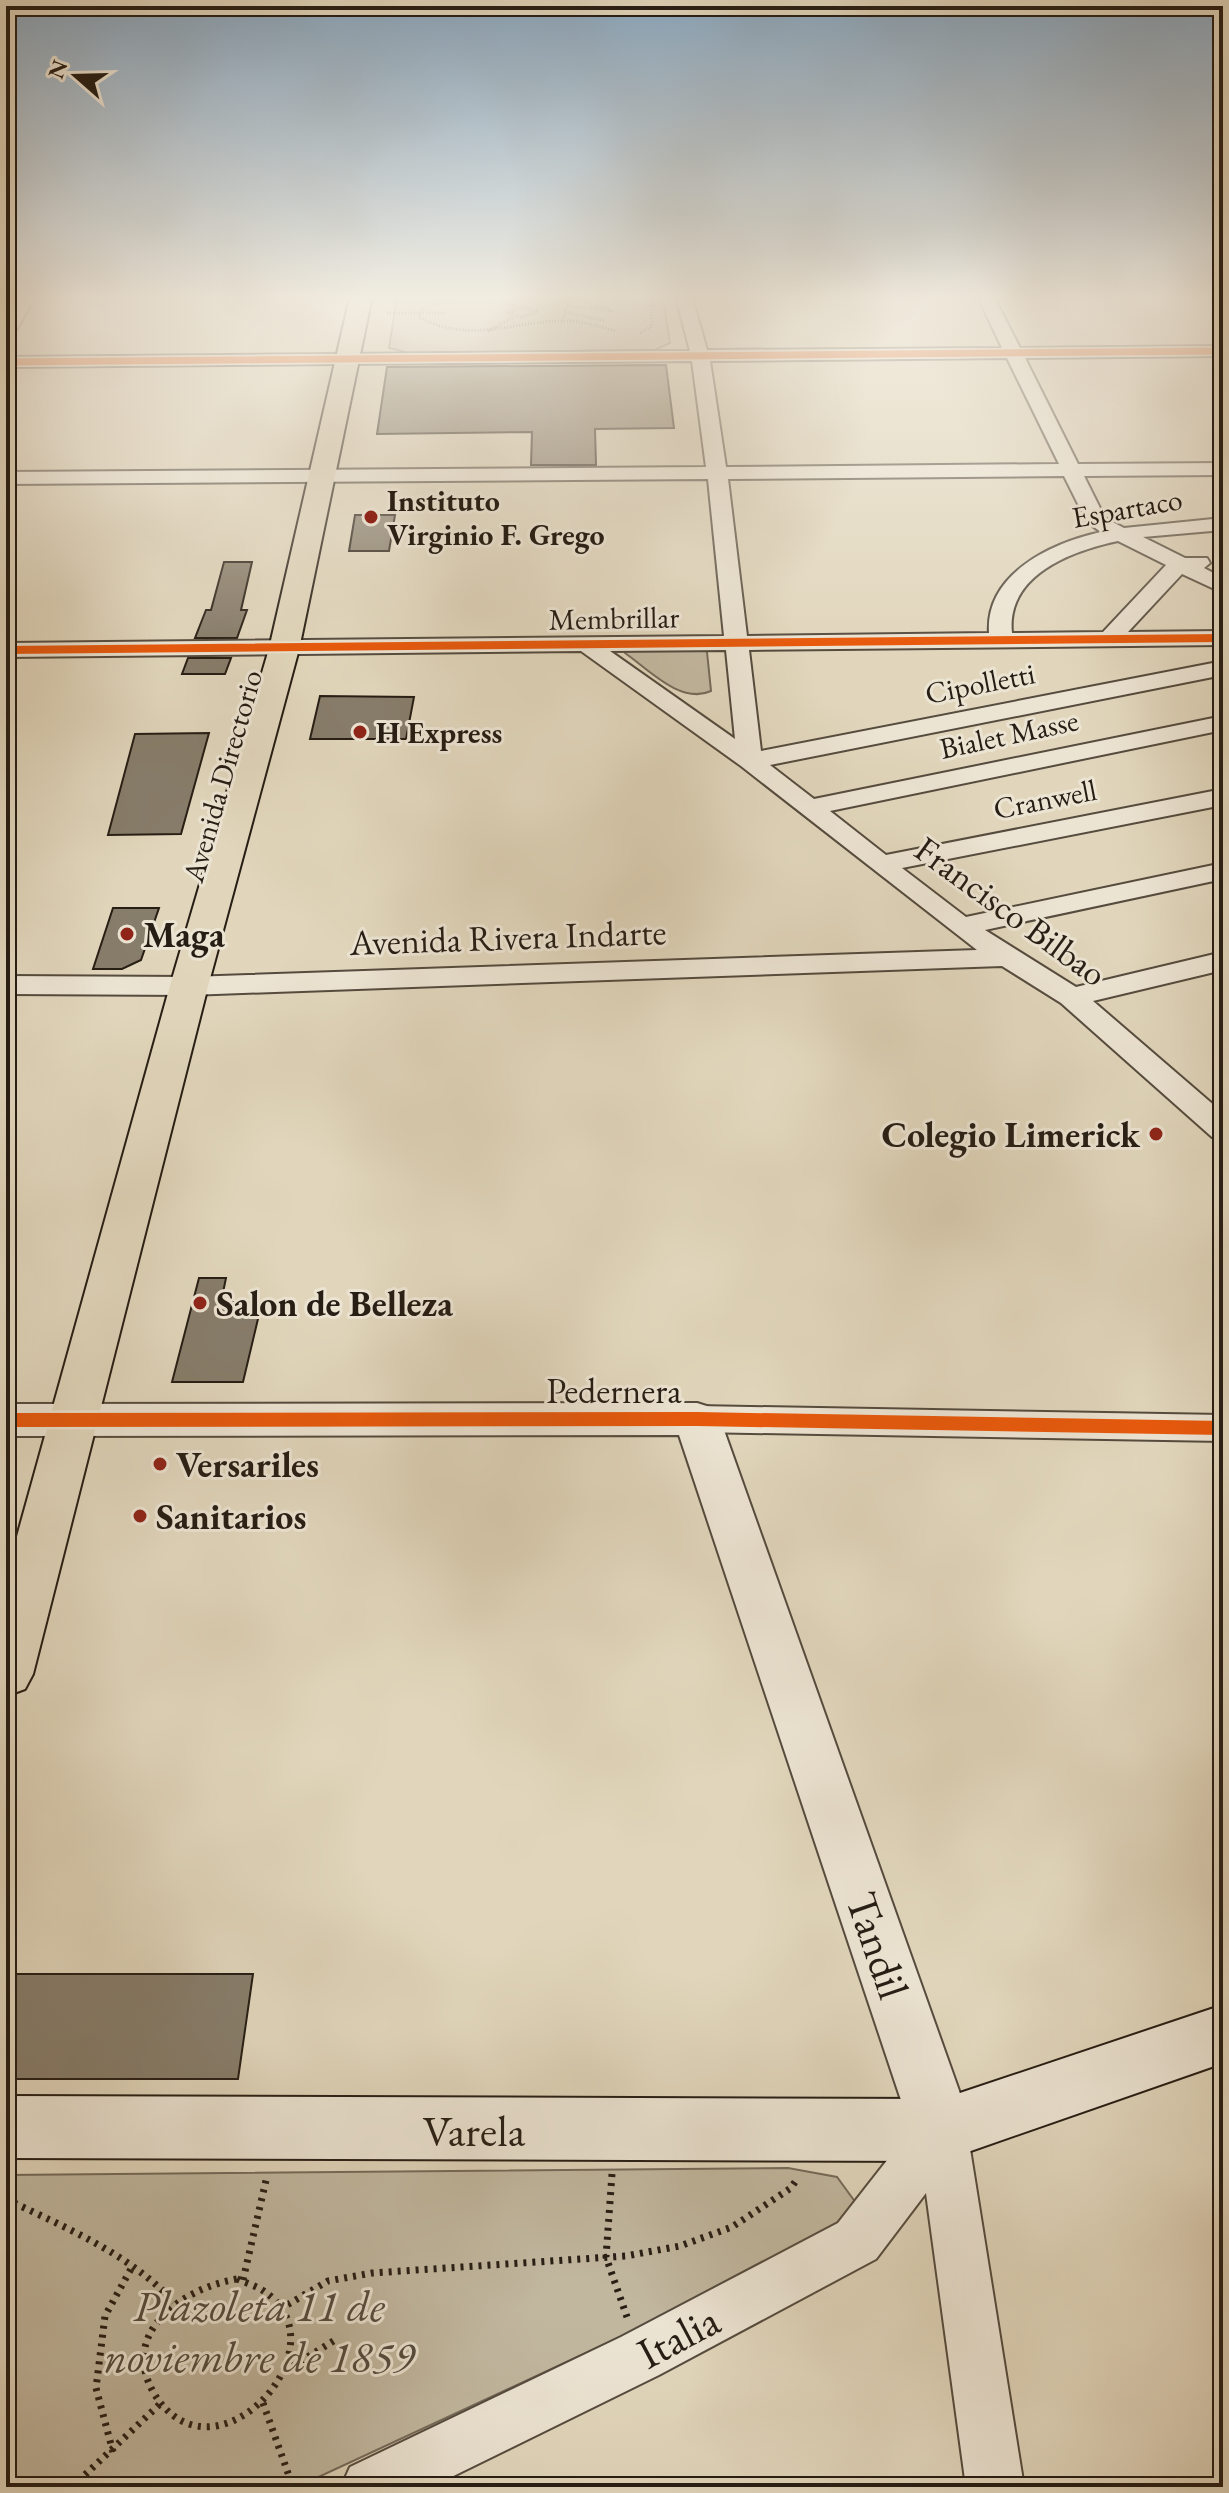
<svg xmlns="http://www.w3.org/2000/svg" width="1229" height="2493" font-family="'EB Garamond',serif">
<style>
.green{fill:#c1b79f;stroke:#746a5a;stroke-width:2}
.building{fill:#877d6b;stroke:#261d14;stroke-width:2}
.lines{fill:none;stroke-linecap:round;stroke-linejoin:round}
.minor-casing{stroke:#554b3e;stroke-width:4}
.tertiary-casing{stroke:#554b3e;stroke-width:4}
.secondary-casing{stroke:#261d14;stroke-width:4}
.primary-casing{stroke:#261d14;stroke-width:4}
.path-far1{stroke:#261d14;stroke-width:3;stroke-dasharray:1 2;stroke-linecap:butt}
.path{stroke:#261d14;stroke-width:7;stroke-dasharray:3 6;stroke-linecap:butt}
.minor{fill:#ece4d3;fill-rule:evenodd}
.tertiary{fill:#ece4d3;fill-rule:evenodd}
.secondary{fill:#ece4d3;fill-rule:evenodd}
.primary{fill:#e1d6bc;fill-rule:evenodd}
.cycleway-far2-casing{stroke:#ece4d3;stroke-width:10}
.cycleway-far1-casing{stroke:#ece4d3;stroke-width:12}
.cycleway-casing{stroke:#ece4d3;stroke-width:19}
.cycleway-far2{stroke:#e8590c;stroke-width:7}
.cycleway-far1{stroke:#e8590c;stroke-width:8}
.cycleway{stroke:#e8590c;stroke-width:14}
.poi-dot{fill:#8f2418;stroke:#ece4d3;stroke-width:3}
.labels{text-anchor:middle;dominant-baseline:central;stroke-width:6;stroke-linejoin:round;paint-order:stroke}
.far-poi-label{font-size:30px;font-weight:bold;fill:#261d14;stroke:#ece4d3;text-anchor:start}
.far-street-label{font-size:30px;fill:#261d14;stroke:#ece4d3}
.street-label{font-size:36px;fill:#261d14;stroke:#ece4d3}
.poi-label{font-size:36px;font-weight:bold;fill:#261d14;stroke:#ece4d3;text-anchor:start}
.near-street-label{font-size:44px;fill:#261d14;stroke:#ece4d3}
.near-park-label{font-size:44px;font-style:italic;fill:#544b3e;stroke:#ece4d3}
</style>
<rect width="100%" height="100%" fill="#e1d6bc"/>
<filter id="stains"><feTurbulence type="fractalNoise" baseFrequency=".0025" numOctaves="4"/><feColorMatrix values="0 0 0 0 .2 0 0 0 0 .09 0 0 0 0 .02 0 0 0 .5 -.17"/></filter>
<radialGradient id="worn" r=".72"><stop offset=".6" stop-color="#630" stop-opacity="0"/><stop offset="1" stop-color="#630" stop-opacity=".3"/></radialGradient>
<g class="green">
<path d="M397 297H663L670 343 655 350 409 353 389 348Z"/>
<path d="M704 647 707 652 711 691C681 705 648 669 625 653L627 648Z"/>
<path d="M788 2168 837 2177 856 2203 842 2234 297 2487H6V2175Z"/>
</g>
<g class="building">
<path d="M666 365 674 428 595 429 596 465H531L532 432 377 434 387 367Z"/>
<path d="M355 515H395L389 551H349Z"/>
<path d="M224 562H252L241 610H247L237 638H195L206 610H211Z"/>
<path d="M188 658H231L225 674H182Z"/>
<path d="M320 696 414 697 406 739H310Z"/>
<path d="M209 733 181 834 108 835 135 734Z"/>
<path d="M113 908H159L141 960 122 969H93Z"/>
<path d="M199 1278H226L221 1302H262L243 1382H172Z"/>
<path d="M16 1974H253L238 2079H6V2015Z"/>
</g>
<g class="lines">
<defs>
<g id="minor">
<path d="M19 297H35L12 337 6 338V319Z"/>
<path d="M676 297H692L707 350 1002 348 978 297H994L1020 348 1223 346V356L1025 358 1078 464 1223 463V475L1084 476 1105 518 1124 528 1223 518V530L1143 537 1185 558H1207L1210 563 1204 568 1223 578V593L1182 574 1128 632 1223 631V645L749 650 761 751 1223 661V675L770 765 814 799 1223 716V730L830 811 886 855 1223 789V805L902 868 966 917 1223 863V879L985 930 1076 987 1223 952V970L1093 1001 1223 1113V1140L1212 1137 1061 1003 1002 966 189 995 6 994V976L189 977 977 950 741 766 581 651 6 657V643L724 636 708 479 6 484V472L706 467 692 361 6 367V357L690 351ZM1007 358 1059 464 726 467 710 361ZM1064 476 1087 522 1101 532C1051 543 985 574 989 633L747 636 728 479ZM1118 541 1166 565 1103 632 1012 633C1006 575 1071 551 1118 541ZM726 650 735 739 610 651Z"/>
<path d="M697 1406 1223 1415V1441L697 1432 684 1428 678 1419 684 1410Z"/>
<path d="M942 2106 960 2113 967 2130 1024 2487H966L926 2193 876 2259 659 2375 431 2487H341L350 2467 621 2337 838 2223 924 2113Z"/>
</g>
<path id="tertiary" d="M697 1403 713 1408 720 1419 973 2130 964 2151 942 2160 920 2151 911 2130 679 1435 6 1436V1404Z"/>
<path id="secondary" d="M1223 2005V2063L942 2161 6 2158V2096L942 2099Z"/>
<path id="primary" d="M350 297H372L299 649 208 986 33 1674 25 1689 6 1696V1576L170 986 269 649Z"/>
</defs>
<use href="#minor" class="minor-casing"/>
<use href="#tertiary" class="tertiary-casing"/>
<use href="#secondary" class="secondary-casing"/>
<use href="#primary" class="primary-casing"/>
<g class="path-far1">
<path d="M458 297 420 310 419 317C470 345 514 320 567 321 583 321 600 327 616 331"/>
<path d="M490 297 516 307"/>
<path d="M548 297 568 303 562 321"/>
<path d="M585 298 660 307"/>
<path d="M567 306 612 311 577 300"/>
<path d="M522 307 539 312 521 317 507 313Z"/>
<path d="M536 309 561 302"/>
<path d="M565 312 605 321"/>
<path d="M387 313H446"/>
<path d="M488 331 514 317"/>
<path d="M640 333 652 326 651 297"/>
</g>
<g class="path">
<path d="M612 2174 606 2257 627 2317"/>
<path d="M6 2199C66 2228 128 2253 174 2302"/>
<path d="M237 2279C246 2283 257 2286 265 2292 346 2347 215 2490 155 2395 117 2333 183 2288 237 2279Z"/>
<path d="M243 2280 267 2176"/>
<path d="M280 2309 328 2281 372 2273 626 2256 680 2246 732 2227 791 2188 797 2179"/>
<path d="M285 2371 335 2340"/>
<path d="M263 2403 293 2487"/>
<path d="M113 2452 96 2388 105 2316 132 2267"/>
<path d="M72 2487 160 2404"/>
</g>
<use href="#minor" class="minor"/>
<use href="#tertiary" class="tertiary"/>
<use href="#secondary" class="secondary"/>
<use href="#primary" class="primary"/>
<defs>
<path id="cycleway-far2" d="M6 362 1223 351"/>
<path id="cycleway-far1" d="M6 650 1223 638"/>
<path id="cycleway" d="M6 1420 697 1419 1223 1428"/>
</defs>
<use href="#cycleway-far2" class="cycleway-far2-casing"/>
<use href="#cycleway-far1" class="cycleway-far1-casing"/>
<use href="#cycleway" class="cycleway-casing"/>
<use href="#cycleway-far2" class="cycleway-far2"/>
<use href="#cycleway-far1" class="cycleway-far1"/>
<use href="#cycleway" class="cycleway"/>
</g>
<linearGradient id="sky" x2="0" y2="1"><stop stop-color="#8ba8c0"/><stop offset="0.46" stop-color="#f2ede1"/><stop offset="1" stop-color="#f2ede1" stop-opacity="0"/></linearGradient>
<rect width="1229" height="646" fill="url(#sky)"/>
<g class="poi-dot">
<circle cx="371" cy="517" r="8"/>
<circle cx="360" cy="732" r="8"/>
<circle cx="127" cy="934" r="8"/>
<circle cx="1156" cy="1134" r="8"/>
<circle cx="200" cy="1303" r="8"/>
<circle cx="160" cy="1464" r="8"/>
<circle cx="140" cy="1516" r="8"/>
</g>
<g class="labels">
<g class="far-poi-label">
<text x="387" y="500">Instituto<tspan x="387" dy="34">Virginio F. Grego</tspan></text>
<text x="376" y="732">H Express</text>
</g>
<g class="far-street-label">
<text transform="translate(1127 508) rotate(-10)">Espartaco</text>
<text transform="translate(614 618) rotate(-1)">Membrillar</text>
<text transform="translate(980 683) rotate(-11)">Cipolletti</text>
<text transform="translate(1009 734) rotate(-12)">Bialet Masse</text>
<text transform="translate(222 776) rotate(-74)">Avenida Directorio</text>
<text transform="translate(1045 799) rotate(-11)">Cranwell</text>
</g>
<g class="street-label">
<text transform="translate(1011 911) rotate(36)">Francisco Bilbao</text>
<text transform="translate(508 937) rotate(-2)">Avenida Rivera Indarte</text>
<text x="614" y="1390">Pedernera</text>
</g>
<g class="poi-label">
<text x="143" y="934">Maga</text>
<text x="1140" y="1134" text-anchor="end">Colegio Limerick</text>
<text x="216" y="1303">Salon de Belleza</text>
<text x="176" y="1464">Versariles</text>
<text x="156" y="1516">Sanitarios</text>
</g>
<g class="near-street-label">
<text transform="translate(878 1945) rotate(71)">Tandil</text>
<text x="474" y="2130">Varela</text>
<text transform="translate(678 2336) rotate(-28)">Italia</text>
</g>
<g class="near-park-label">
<text x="259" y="2305">Plazoleta 11 de<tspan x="259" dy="51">noviembre de 1859</tspan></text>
</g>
</g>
<rect width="1229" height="2493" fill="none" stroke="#e1d6bc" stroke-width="32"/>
<rect x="8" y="8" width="1213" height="2477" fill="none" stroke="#261d14" stroke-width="4"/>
<rect x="16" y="16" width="1197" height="2461" fill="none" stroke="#261d14" stroke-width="2"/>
<g transform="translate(76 76) rotate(290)" stroke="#ece4d3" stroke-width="6" paint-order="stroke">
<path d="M0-6L14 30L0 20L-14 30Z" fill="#261d14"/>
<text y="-12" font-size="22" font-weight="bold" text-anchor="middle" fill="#261d14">N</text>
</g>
<rect width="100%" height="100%" filter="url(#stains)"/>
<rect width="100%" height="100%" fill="url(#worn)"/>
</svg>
